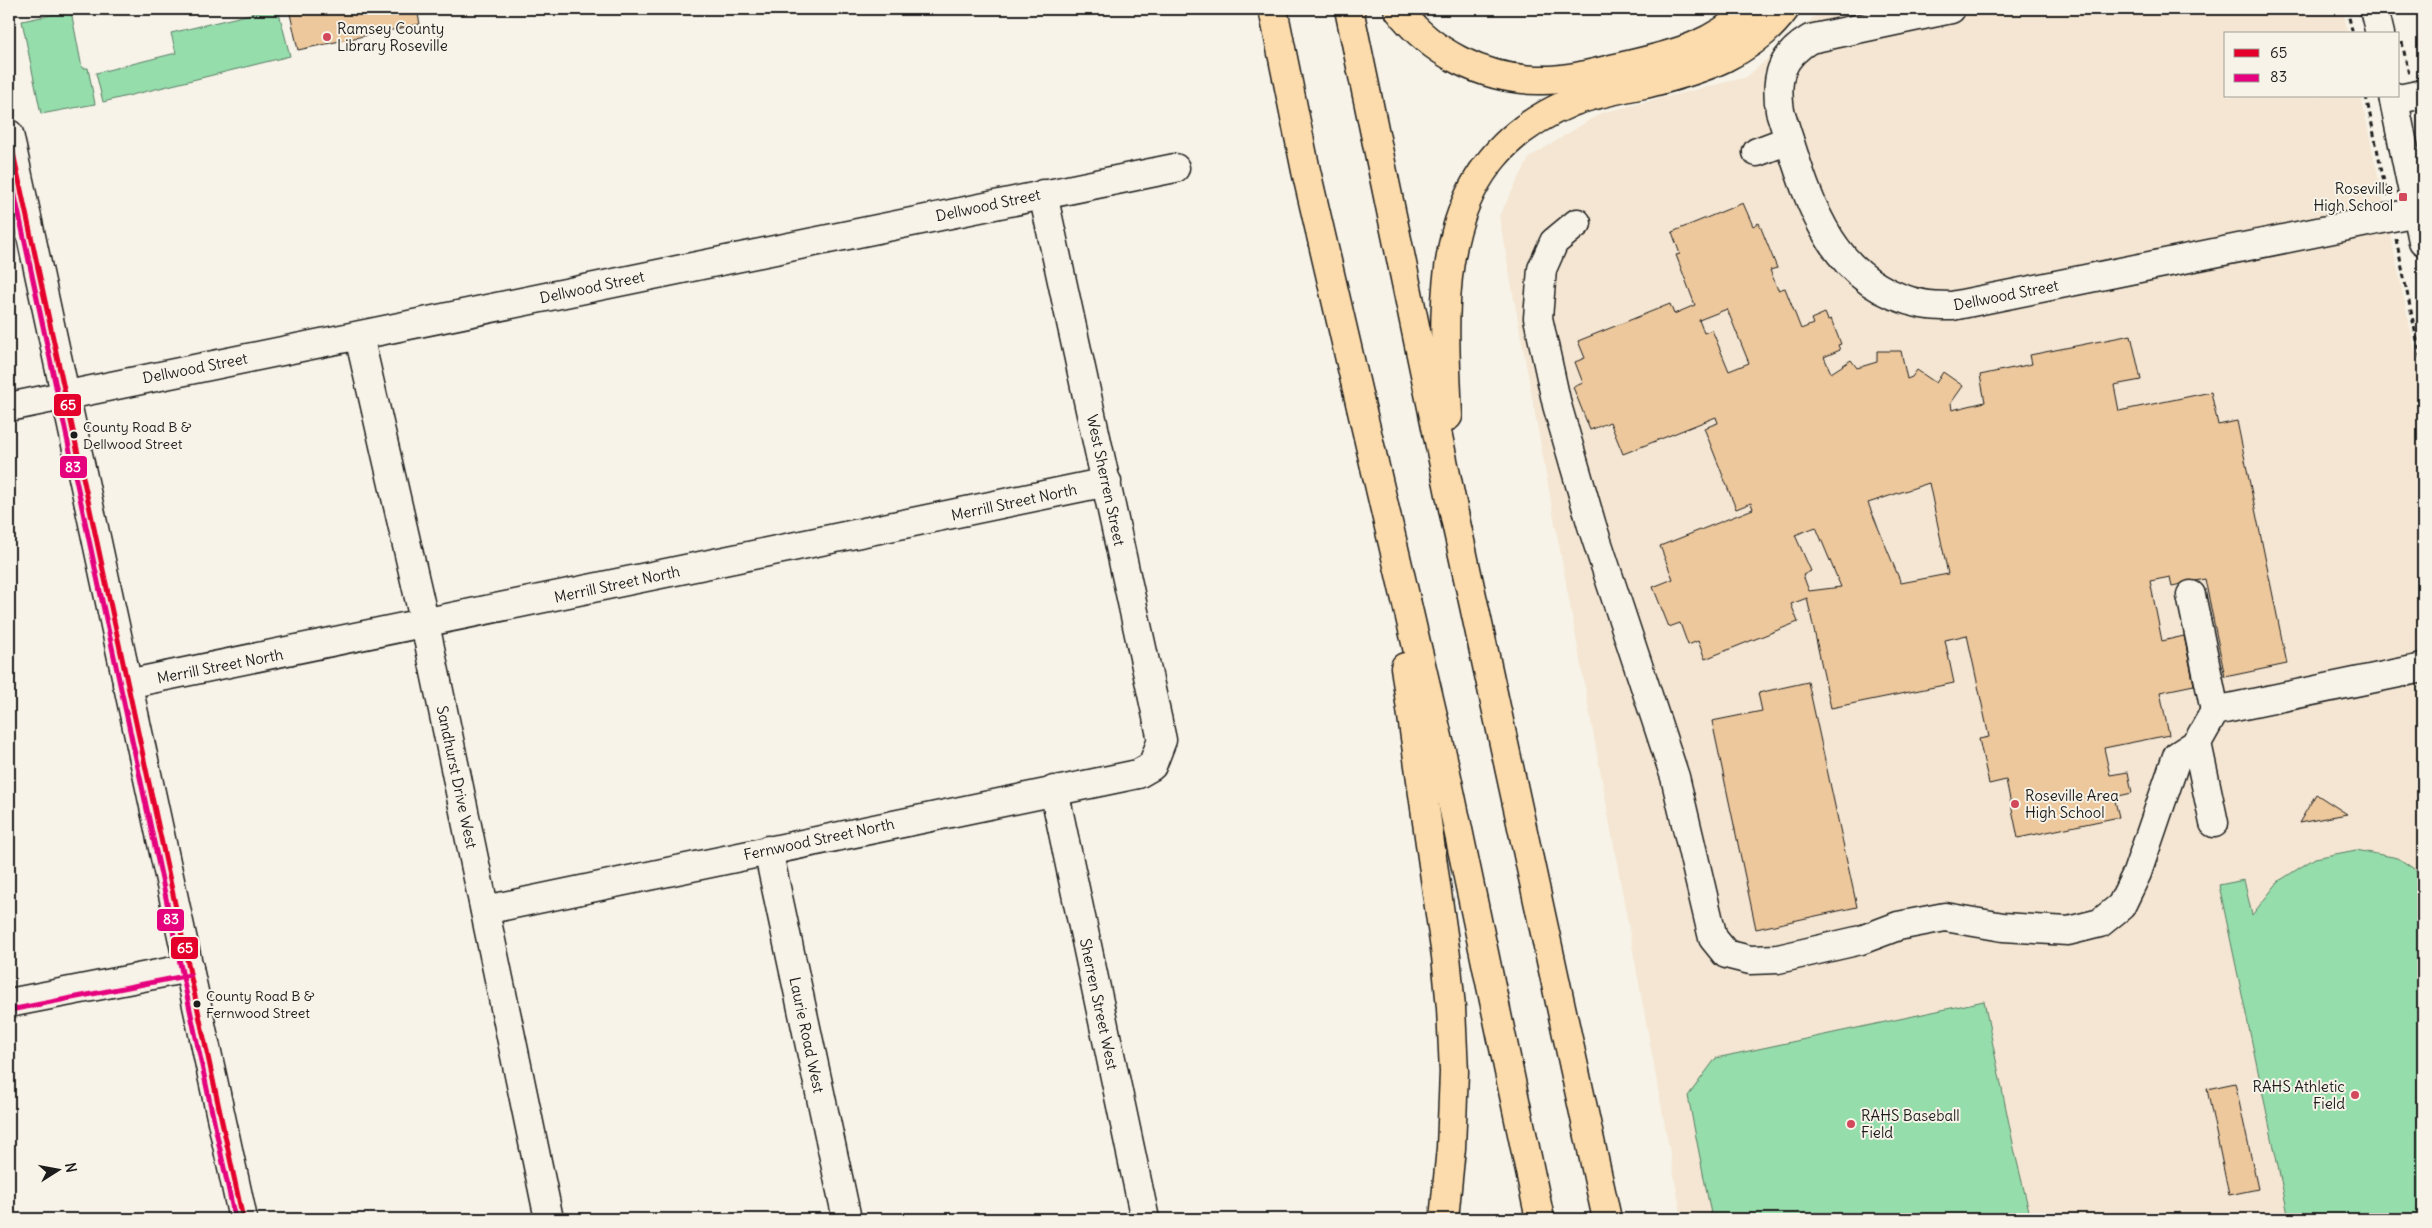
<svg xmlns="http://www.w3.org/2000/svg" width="2432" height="1228" font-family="Delius,sans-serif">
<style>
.built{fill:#f4e6d2}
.green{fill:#96ddac;stroke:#597c64}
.building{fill:#edc89d;stroke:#1c1c1c;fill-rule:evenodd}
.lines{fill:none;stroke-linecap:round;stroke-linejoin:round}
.minor-casing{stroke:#1c1c1c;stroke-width:31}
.highway-casing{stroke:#1c1c1c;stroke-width:31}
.path{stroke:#1c1c1c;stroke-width:3;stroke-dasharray:5 4;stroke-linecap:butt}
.minor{stroke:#f7f3e8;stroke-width:28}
.highway{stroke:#fcdcac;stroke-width:28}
.bus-1-casing{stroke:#f7f3e8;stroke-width:9}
.bus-2-casing{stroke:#f7f3e8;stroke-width:9}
.bus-1{stroke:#e4002b;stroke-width:5}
.bus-2{stroke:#e5007d;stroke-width:5}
.poi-dot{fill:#d1495b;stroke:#f7f3e8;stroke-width:2}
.bus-dot{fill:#1c1c1c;stroke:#f7f3e8;stroke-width:2}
.labels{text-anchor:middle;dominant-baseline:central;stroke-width:4;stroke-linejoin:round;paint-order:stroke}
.bus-label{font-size:14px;fill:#1c1c1c;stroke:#f7f3e8;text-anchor:start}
.poi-label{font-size:15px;fill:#1c1c1c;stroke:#f7f3e8;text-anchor:start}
.street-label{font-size:15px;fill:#1c1c1c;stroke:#f7f3e8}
.line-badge{stroke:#f7f3e8;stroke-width:2}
.badge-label{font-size:14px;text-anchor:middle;font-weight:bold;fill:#fff}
</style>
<rect width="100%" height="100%" fill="#f7f3e8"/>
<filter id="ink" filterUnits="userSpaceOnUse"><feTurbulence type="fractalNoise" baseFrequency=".02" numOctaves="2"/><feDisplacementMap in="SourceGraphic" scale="10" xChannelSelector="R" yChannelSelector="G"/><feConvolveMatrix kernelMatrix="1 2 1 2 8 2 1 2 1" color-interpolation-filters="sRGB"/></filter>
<g filter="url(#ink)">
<path class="built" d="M1842 9H2343L2348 34H2226V96H2361L2423 388V1219H1682L1499 216 1530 157 1601 113 1747 77 1817 14Z"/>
<g class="green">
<path d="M272 9H278L290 56 103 102 96 73 176 53 171 33Z"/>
<path d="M71 11 82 68H88L95 104 41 114 22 21Z"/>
<path d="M2356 850 2398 858 2423 875V1219H2289L2219 885 2244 880 2252 915 2279 881 2315 858Z"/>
<path d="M1984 1001 2015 1153 2031 1219H1712L1688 1096 1716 1058Z"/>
</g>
<g class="building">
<path d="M289 9H417L420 24 298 50Z"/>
<path d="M1575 9H1600L1576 14Z"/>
<path d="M1743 203 1753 226 1759 223 1777 268 1770 270 1778 290 1785 288 1801 329 1813 324 1811 319 1825 313 1828 320 1831 319 1841 344 1838 345 1840 350 1824 357 1831 373 1851 360 1857 368 1877 362V351H1901L1907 379 1912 377 1917 370 1936 383 1943 372 1963 386 1951 403 1952 410 1985 402 1980 375 2032 364 2030 355 2131 335 2141 380 2114 385 2119 411 2211 392 2218 425 2237 421 2287 664 2225 677 2205 579 2172 586 2170 577 2150 581 2162 641 2184 636 2194 685 2160 692 2169 735 2104 748 2110 775 2128 772 2132 793 2114 797 2119 817 2018 838 2006 780 1989 784 1979 739 1989 737 1967 635 1945 640 1954 683 1831 708 1807 598 1791 604 1798 622 1705 659 1698 641 1688 645 1680 623 1669 627 1653 587 1673 579 1660 546 1753 509 1751 503 1736 509 1704 428 1718 423 1716 417 1623 454 1610 422 1590 430 1573 387 1583 383 1575 362 1585 358 1578 341 1670 304 1674 314 1695 305 1676 255 1680 254 1672 232ZM1727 309 1749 363 1729 371 1712 330 1704 333 1699 320ZM1929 483 1948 574 1901 583 1868 503ZM1816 527 1841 587 1809 591 1803 575 1811 571 1795 535Z"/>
<path d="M1808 682 1857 907 1756 929 1712 721 1762 711 1758 693Z"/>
<path d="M2316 794 2347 814 2299 823Z"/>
<path d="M2235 1083 2258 1189 2229 1195 2207 1089Z"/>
</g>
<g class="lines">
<defs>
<g id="minor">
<path d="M1951 9 1810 39C1780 57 1775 78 1780 111 1806 192 1826 284 1922 304 1932 306 1942 306 1952 306L2392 217 2417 212 2423 214"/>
<path d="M2374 9 2380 34"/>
<path d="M2393 96 2423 241"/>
<path d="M2394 100 2423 94"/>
<path d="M9 134 243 1219"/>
<path d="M1757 152 1789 140"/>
<path d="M1577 223 1554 242 1542 269 1538 318 1557 405 1592 526 1675 777 1713 938 1726 954 1750 960 1778 959 1861 940 1898 926 1945 917 2003 927 2068 931 2100 923 2121 906 2137 873 2177 756 2197 743"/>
<path d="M359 336 425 624 549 1219"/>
<path d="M9 407 1175 168"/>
<path d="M2191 595 2215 711"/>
<path d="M127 684 1107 482"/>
<path d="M1054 790 1145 1219"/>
<path d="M2214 823 2197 743 2215 711 2423 668"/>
<path d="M768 850 847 1219"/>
<path d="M485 910 1138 774 1152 766 1162 740 1043 194"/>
<path d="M9 1003 189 968"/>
</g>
<g id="highway">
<path d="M1273 9 1306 171 1444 763 1540 1219"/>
<path d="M1349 9 1455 518 1607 1219"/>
<path d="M1398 9C1431 53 1483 79 1538 80 1569 81 1599 72 1628 65 1676 54 1714 45 1750 9"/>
<path d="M1448 416C1442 291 1433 159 1572 102 1596 93 1624 88 1649 83 1701 70 1752 54 1785 9"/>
<path d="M1405 667 1446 956 1451 1008 1454 1072 1451 1148 1444 1219"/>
</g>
</defs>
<use href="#minor" class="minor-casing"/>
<use href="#highway" class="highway-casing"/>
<g class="path">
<path d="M2347 9 2353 34"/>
<path d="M2402 42 2409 75"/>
<path d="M2366 96 2387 196"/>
<path d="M2396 239 2423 369"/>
</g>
<use href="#minor" class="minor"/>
<use href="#highway" class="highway"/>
<defs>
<path id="bus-1" d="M9 134 243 1219"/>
<g id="bus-2">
<path d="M9 168 235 1219"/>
<path d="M10 1010 190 975"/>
</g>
</defs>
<use href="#bus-1" class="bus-1-casing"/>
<use href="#bus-2" class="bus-2-casing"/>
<use href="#bus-1" class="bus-1"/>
<use href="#bus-2" class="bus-2"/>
</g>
</g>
<g class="poi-dot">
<circle cx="327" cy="37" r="5"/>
<rect x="2398" y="192" width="10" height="10" rx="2.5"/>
<circle cx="2015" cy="804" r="5"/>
<circle cx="2355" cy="1095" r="5"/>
<circle cx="1851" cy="1124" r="5"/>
</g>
<g class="bus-dot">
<circle cx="74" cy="435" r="4.5"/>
<circle cx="197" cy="1004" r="4.5"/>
</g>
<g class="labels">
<g class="bus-label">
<text x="83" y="427">County Road B &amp;<tspan x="83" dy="17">Dellwood Street</tspan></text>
<text x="206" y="996">County Road B &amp;<tspan x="206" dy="17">Fernwood Street</tspan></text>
</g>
<g class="poi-label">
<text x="337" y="28">Ramsey County<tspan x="337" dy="17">Library Roseville</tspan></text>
<text x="2393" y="188" text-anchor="end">Roseville<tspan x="2393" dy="17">High School</tspan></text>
<text x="2025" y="795">Roseville Area<tspan x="2025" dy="17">High School</tspan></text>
<text x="2345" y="1086" text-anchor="end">RAHS Athletic<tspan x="2345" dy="17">Field</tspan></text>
<text x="1861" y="1115">RAHS Baseball<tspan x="1861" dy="17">Field</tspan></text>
</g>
<g class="street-label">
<text transform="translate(988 205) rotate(-12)">Dellwood Street</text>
<text transform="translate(592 287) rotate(-12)">Dellwood Street</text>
<text transform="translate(2006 295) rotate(-11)">Dellwood Street</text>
<text transform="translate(195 368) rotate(-11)">Dellwood Street</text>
<text transform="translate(1106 480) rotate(78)">West Sherren Street</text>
<text transform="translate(1014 502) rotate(-12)">Merrill Street North</text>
<text transform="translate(617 584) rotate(-12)">Merrill Street North</text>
<text transform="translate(220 666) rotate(-11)">Merrill Street North</text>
<text transform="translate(457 777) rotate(78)">Sandhurst Drive West</text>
<text transform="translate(819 839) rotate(-12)">Fernwood Street North</text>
<text transform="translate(1099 1004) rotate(78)">Sherren Street West</text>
<text transform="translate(807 1035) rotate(78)">Laurie Road West</text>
</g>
</g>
<g class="line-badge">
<rect x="53" y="393" width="29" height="24" rx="5" fill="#e4002b"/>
<rect x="59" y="455" width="29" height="24" rx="5" fill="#e5007d"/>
<rect x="156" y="908" width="29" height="24" rx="5" fill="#e5007d"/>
<rect x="170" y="936" width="29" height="24" rx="5" fill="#e4002b"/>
</g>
<g class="badge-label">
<text x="68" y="410">65</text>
<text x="73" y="472">83</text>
<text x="171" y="924">83</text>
<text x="185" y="953">65</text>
</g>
<rect width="2432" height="1228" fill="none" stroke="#f7f3e8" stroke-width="30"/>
<rect x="15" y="15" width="2402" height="1198" fill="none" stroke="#1c1c1c" stroke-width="2" filter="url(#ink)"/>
<rect x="2224" y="32" width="175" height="65" fill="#f7f3e8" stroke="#9f9d96"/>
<rect x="2234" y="49" width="25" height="8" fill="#e4002b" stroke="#9f9d96"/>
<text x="2270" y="58" font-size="15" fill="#1c1c1c">65</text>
<rect x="2234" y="74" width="25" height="8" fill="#e5007d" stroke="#9f9d96"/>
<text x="2270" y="82" font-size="15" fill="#1c1c1c">83</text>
<g transform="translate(58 1170) rotate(79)" stroke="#f7f3e8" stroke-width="4" paint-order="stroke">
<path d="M0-4L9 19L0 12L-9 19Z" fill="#1c1c1c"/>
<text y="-8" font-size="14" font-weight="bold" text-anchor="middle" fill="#1c1c1c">N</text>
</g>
</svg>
